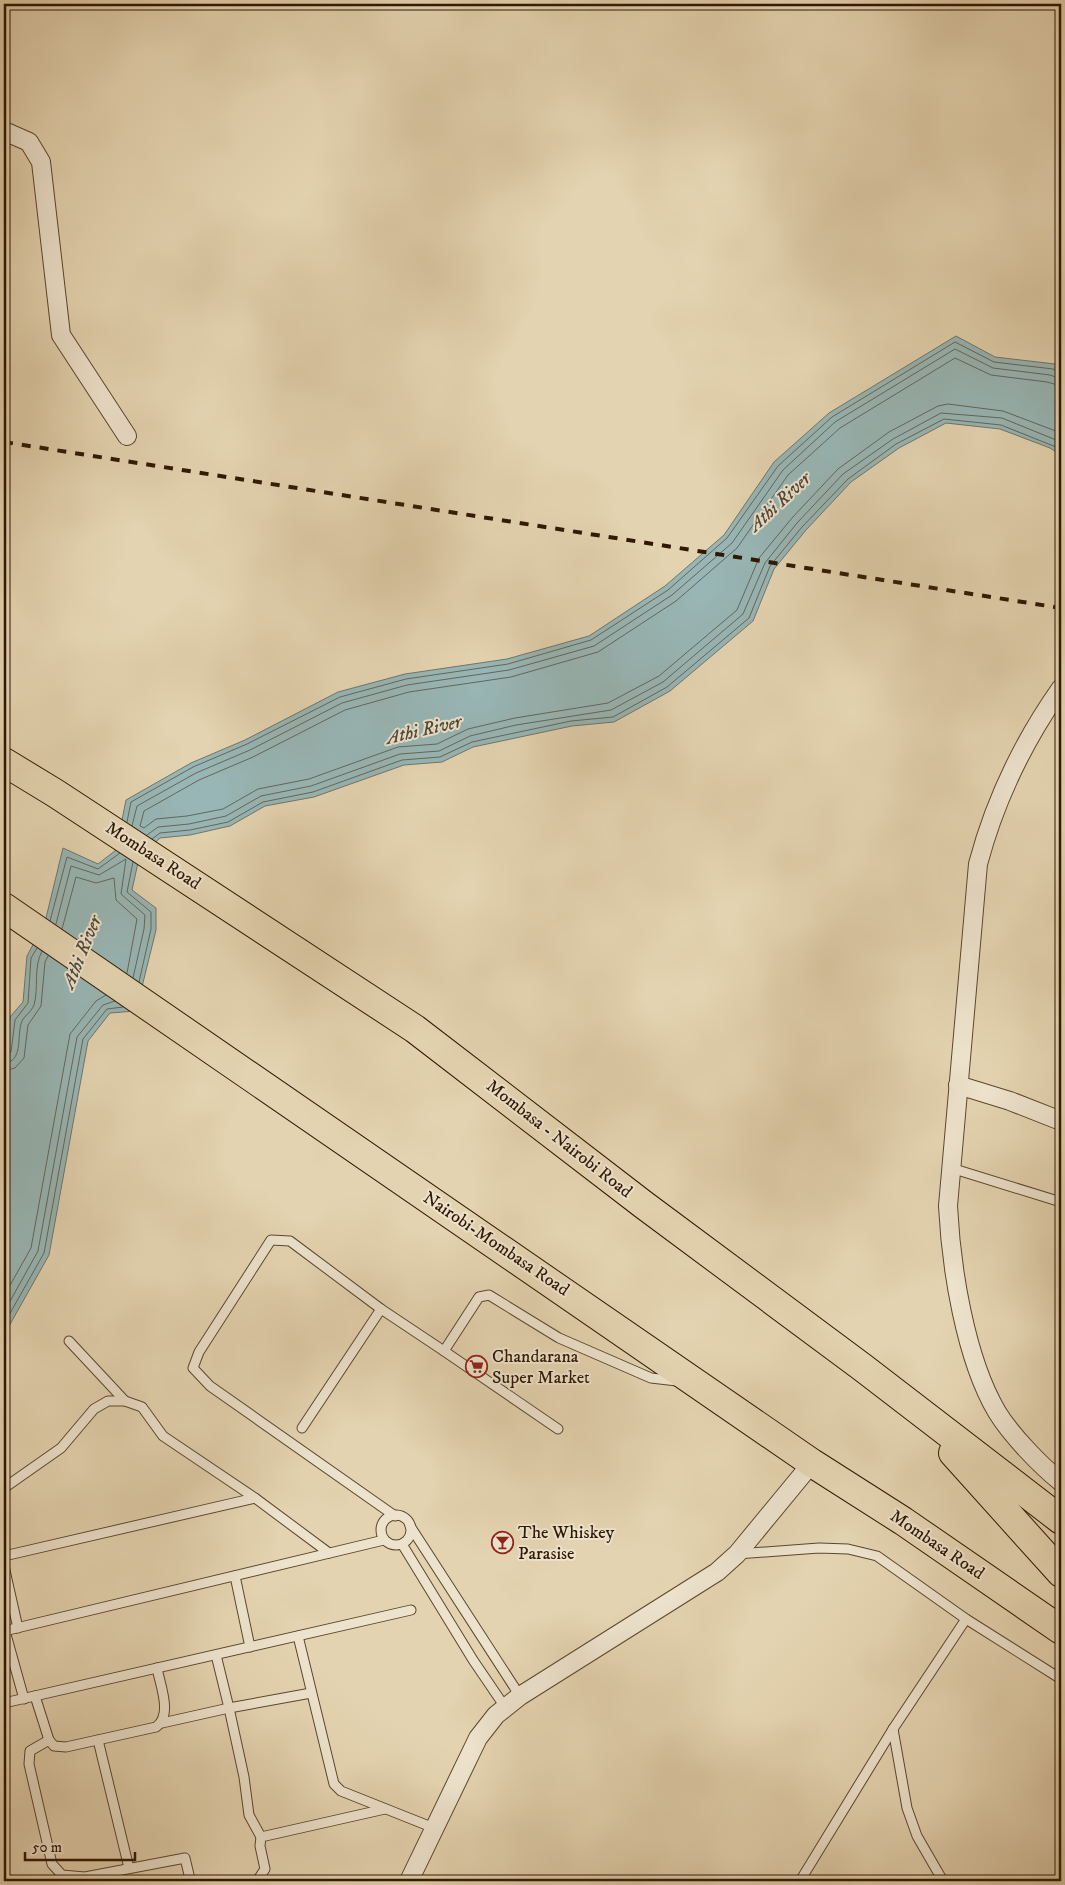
<svg xmlns="http://www.w3.org/2000/svg" width="1065" height="1885" font-family="'IM FELL DW Pica',serif">
<style>
.water{fill:#98b6b5;stroke:#6e766d}
.lines{fill:none;stroke-linecap:round;stroke-linejoin:round}
.shore{stroke:#64665a;stroke-width:1}
.service-casing{stroke:#5c462c;stroke-width:11}
.minor-casing{stroke:#5c462c;stroke-width:20}
.trunk-casing{stroke:#2f1700;stroke-width:30}
.service{stroke:#ede2cc;stroke-width:9}
.minor{stroke:#ede2cc;stroke-width:18}
.trunk{stroke:#e4d3b0;stroke-width:28}
.rail{stroke:#2f1700;stroke-width:4;stroke-dasharray:9 9;stroke-linecap:butt}
.labels{text-anchor:middle;dominant-baseline:central;stroke-width:4;stroke-linejoin:round;paint-order:stroke}
.street-label{font-size:18px;fill:#2f1700;stroke:#ede2cc}
.poi-label{font-size:18px;fill:#2f1700;stroke:#ede2cc;text-anchor:start}
.water-label{font-size:19px;font-style:italic;fill:#4e4736;stroke:#ede2cc}
</style>
<rect width="100%" height="100%" fill="#e4d3b0"/>
<filter id="stains"><feTurbulence type="fractalNoise" baseFrequency=".004" numOctaves="4"/><feColorMatrix values="0 0 0 0 .2 0 0 0 0 .09 0 0 0 0 .02 0 0 0 .5 -.17"/></filter>
<radialGradient id="worn" r=".72"><stop offset=".6" stop-color="#630" stop-opacity="0"/><stop offset="1" stop-color="#630" stop-opacity=".3"/></radialGradient>
<path class="water" d="M956 336 995 357 1055 364 1061 369V455L1050 448 1000 429 946 423 899 448 851 482 806 530 774 569 753 621 670 691 614 722 572 726 473 747 442 762 404 765 314 797 265 806 230 826 190 835 160 838 139 858 132 890 156 908V930L136 1011 110 1013 88 1041 49 1255 4 1335V1073L10 1017 23 1002 27 956 45 922 63 848 98 864 116 850 126 800 191 763 245 740 338 692 405 674 507 659 589 636 665 586 724 535 774 462 829 413Z"/>
<g class="lines">
<g class="shore">
<path d="M1061 386 1047 382 991 375 955 358 840 428 788 475 737 548 676 601 598 652 511 677 409 692 345 710 253 757 199 780 144 811 140 826 144 828 156 819 187 816 223 809 258 789 309 779 398 747 437 744 468 729 515 718 608 703 659 676 737 610 759 558 792 518 838 469 889 432 938 406 948 404 1003 411 1061 433"/>
<path d="M127 822 131 802 193 767 247 744 340 697 406 679 508 664 591 640 668 590 727 538 778 466 832 417 955 342 994 362 1053 369 1061 373"/>
<path d="M132 826 137 806 196 773 250 750 342 703 407 685 509 670 594 646 672 595 732 543 783 470 835 422 955 349 993 368 1050 375 1061 379"/>
<path d="M147 835 158 827 189 824 226 816 261 796 311 786 400 754 439 751 470 736 516 725 611 710 663 682 743 614 765 563 797 523 843 474 893 439 941 413 1002 418 1061 442"/>
<path d="M152 839 160 833 190 830 228 822 263 802 313 792 402 760 440 757 472 742 571 721 613 717 667 687 749 618 770 566 802 527 848 479 896 444 944 419 1001 425 1061 449"/>
<path d="M133 862 127 892 151 912V929L139 982"/>
<path d="M50 921 67 857 98 869 120 853"/>
<path d="M56 924 71 866 99 875 126 859 121 894 145 915 144 929 133 978"/>
<path d="M62 929 76 877 96 883 114 878 116 900 137 919 127 973"/>
<path d="M4 1057 11 1052 15 1020 28 1003 31 958 37 948"/>
<path d="M4 1063C23 1062 17 1038 21 1024 22 1017 31 1013 34 1005 39 987 33 968 42 951"/>
<path d="M4 1071 15 1068 24 1058 28 1025 41 1006 45 962 48 956"/>
<path d="M4 1296 31 1248 70 1034 96 1001 106 995"/>
<path d="M4 1312 38 1251 77 1037 103 1005 115 1001"/>
<path d="M4 1324 44 1253 83 1039 107 1009 123 1007"/>
</g>
<defs>
<g id="service">
<path d="M951 1168 1061 1202"/>
<path d="M69 1341 125 1401"/>
<path d="M302 1428 381 1309"/>
<path d="M558 1429 444 1351 479 1297 489 1295 559 1338 651 1378 677 1381"/>
<path d="M4 1488 61 1448 94 1409 108 1401H125L142 1407 163 1436 255 1498 329 1553"/>
<circle cx="396" cy="1530" r="15"/>
<path d="M395 1516 210 1386 193 1368 199 1352 271 1240 290 1241 381 1309 444 1351"/>
<path d="M410 1526 520 1696"/>
<path d="M402 1544 473 1660 505 1707"/>
<path d="M737 1554 819 1548 848 1549 877 1556 966 1619 1061 1679"/>
<path d="M4 1556 255 1498"/>
<path d="M4 1566 18 1628"/>
<path d="M235 1576 250 1647"/>
<path d="M4 1631 384 1540"/>
<path d="M5 1631 24 1699"/>
<path d="M298 1636 334 1784 341 1791 434 1828"/>
<path d="M216 1655 229 1708 311 1693"/>
<path d="M35 1696 49 1740 54 1746 66 1747 156 1727C173 1715 160 1685 157 1668"/>
<path d="M4 1703 411 1610"/>
<path d="M162 1723 229 1708 244 1777 249 1815 261 1837"/>
<path d="M893 1729 907 1808 917 1836 943 1881"/>
<path d="M49 1740 30 1751 29 1764 52 1864 62 1875 85 1877 185 1858 190 1879 193 1881"/>
<path d="M98 1740 129 1868"/>
<path d="M257 1881 265 1869 260 1846 261 1837 385 1809"/>
<path d="M800 1881 893 1729 966 1619"/>
</g>
<g id="minor">
<path d="M4 131 29 142 41 162 61 335 127 436"/>
<path d="M1061 688C1023 742 995 800 978 864L948 1206C951 1267 965 1358 997 1412 1011 1435 1040 1465 1061 1482"/>
<path d="M958 1085 1010 1101 1061 1121"/>
<path d="M409 1881 478 1738 496 1715 520 1696 717 1572 737 1554 812 1463"/>
</g>
<g id="trunk">
<path d="M4 762 55 793 415 1029 644 1205 862 1367 1061 1520"/>
<path d="M4 907 812 1463 903 1521 1061 1630"/>
<path d="M953 1453 1061 1573"/>
</g>
</defs>
<use href="#service" class="service-casing"/>
<use href="#minor" class="minor-casing"/>
<use href="#trunk" class="trunk-casing"/>
<use href="#service" class="service"/>
<use href="#minor" class="minor"/>
<use href="#trunk" class="trunk"/>
<path class="rail" d="M4 442 1061 608"/>
</g>
<defs>
<symbol id="supermarket-ring" viewBox="-11 -11 22 22"><circle r="9.5" fill="#ede2cc" stroke="#8f2418" stroke-width="1.5"/><path d="M-6-5.5h2.5l.6 2H6L4.5 2H-2.5L-4.4-4H-6ZM-1.5 3.2a1.3 1.3 0 1 0 .1 0ZM3 3.2a1.3 1.3 0 1 0 .1 0Z" fill="#8f2418"/></symbol>
<symbol id="bar-ring" viewBox="-11 -11 22 22"><circle r="9.5" fill="#ede2cc" stroke="#8f2418" stroke-width="1.5"/><path d="M-6-5H6L.8 .8V4.5H3.5V6h-7V4.5H-.8V.8Z" fill="#8f2418"/></symbol>
</defs>
<g fill-rule="evenodd">
<use href="#supermarket-ring" x="464" y="1354" width="25" height="25"/>
<use href="#bar-ring" x="490" y="1530" width="25" height="25"/>
</g>
<g class="labels">
<g class="street-label">
<text transform="translate(153 856) rotate(33)">Mombasa Road</text>
<text transform="translate(559 1139) rotate(38)">Mombasa - Nairobi Road</text>
<text transform="translate(496 1244) rotate(34)">Nairobi-Mombasa Road</text>
<text transform="translate(937 1545) rotate(34)">Mombasa Road</text>
</g>
<g class="poi-label">
<text x="492" y="1357">Chandarana<tspan x="492" dy="21">Super Market</tspan></text>
<text x="518" y="1533">The Whiskey<tspan x="518" dy="21">Parasise</tspan></text>
</g>
<g class="water-label">
<text transform="translate(780 502) rotate(-43)">Athi River</text>
<text transform="translate(424 730) rotate(-13)">Athi River</text>
<text transform="translate(82 952) rotate(-68)">Athi River</text>
</g>
</g>
<rect width="1065" height="1885" fill="none" stroke="#e4d3b0" stroke-width="20"/>
<rect x="5" y="5" width="1055" height="1875" fill="none" stroke="#2f1700" stroke-width="2.5"/>
<rect x="10" y="10" width="1045" height="1865" fill="none" stroke="#2f1700"/>
<path d="M25 1852v8h110v-8" fill="none" stroke="#2f1700" stroke-width="2.5"/>
<text x="32" y="1852" font-size="15" fill="#2f1700" stroke="#ede2cc" stroke-width="4" paint-order="stroke">50 m</text>
<rect width="100%" height="100%" filter="url(#stains)"/>
<rect width="100%" height="100%" fill="url(#worn)"/>
</svg>
